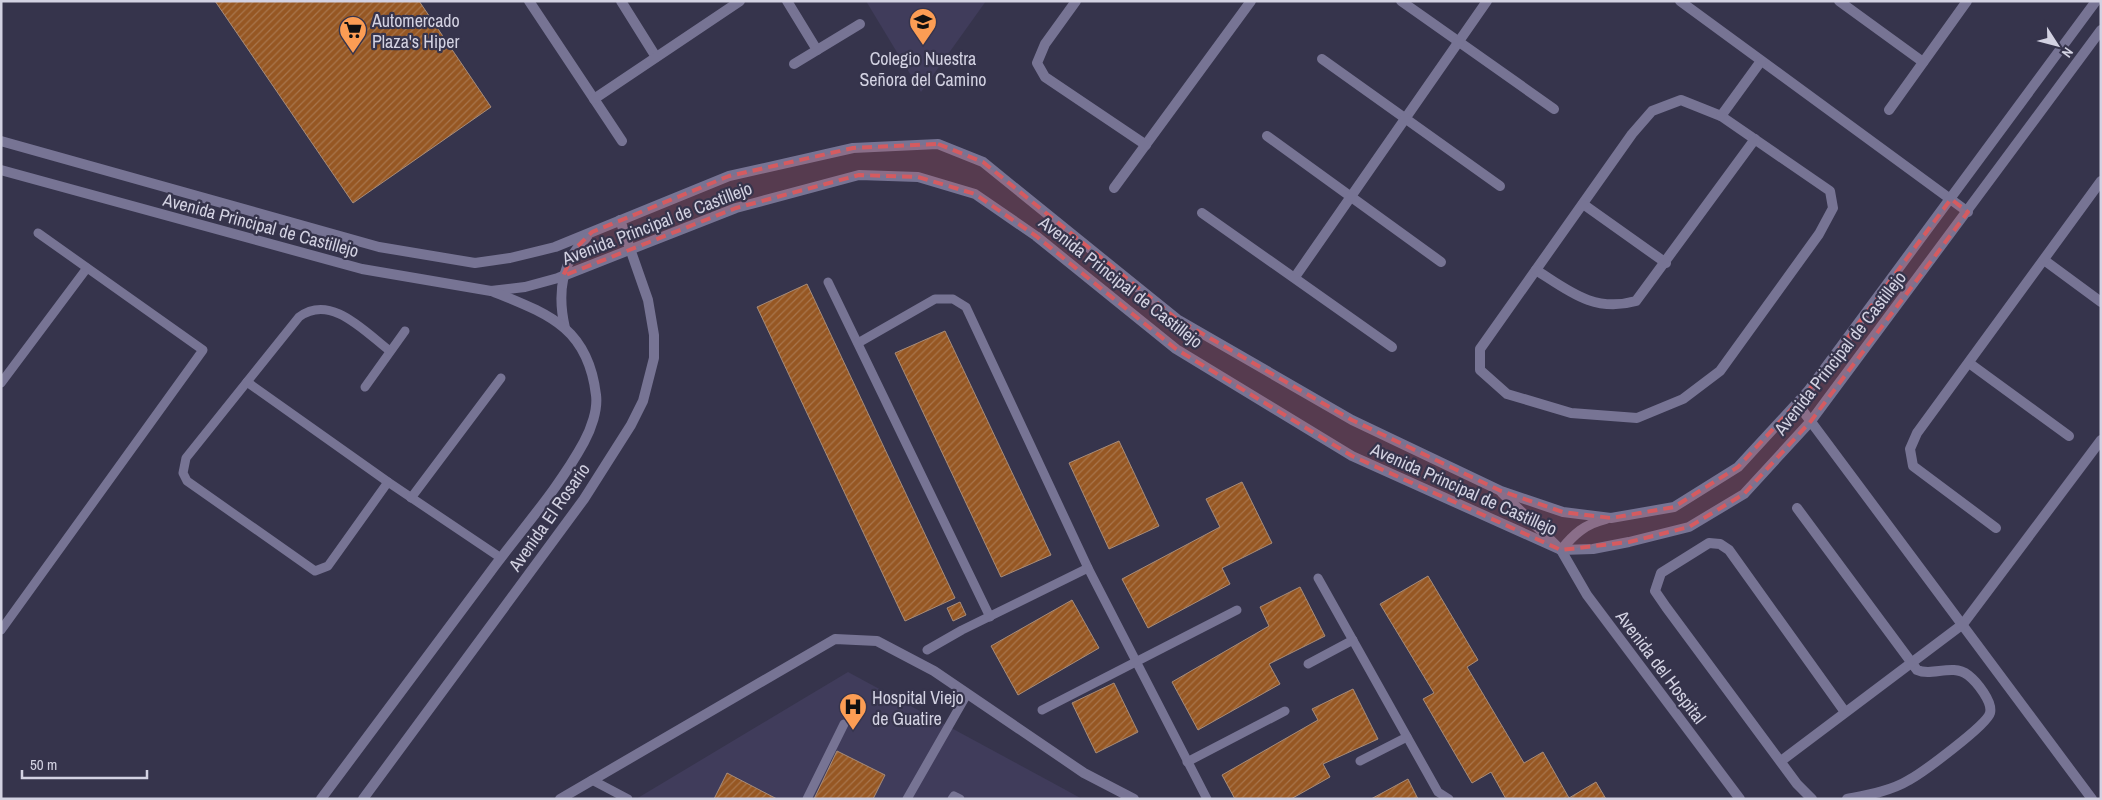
<svg xmlns="http://www.w3.org/2000/svg" width="2102" height="800" font-family="'Archivo Narrow',sans-serif">
<style>
.built{fill:#403c5b}
.building{fill:url(#building-hatch);stroke:#a88c79}
.lines{fill:none;stroke-linecap:round;stroke-linejoin:round}
.service{stroke:#777494;stroke-width:9}
.minor{stroke:#777494;stroke-width:10}
.marked{fill:#d55b60;fill-opacity:0.2;stroke:#d55b60;stroke-width:4;stroke-dasharray:10 6;stroke-linejoin:round}
.labels{text-anchor:middle;dominant-baseline:central;stroke-width:4.5;stroke-linejoin:round;paint-order:stroke}
.poi-label{font-size:18px;fill:#d3d2e2;stroke:#36344c;text-anchor:start}
.street-label{font-size:18px;fill:#d3d2e2;stroke:#36344c}
</style>
<defs>
<pattern id="building-hatch" width="6" height="6" patternUnits="userSpaceOnUse" patternTransform="scale(1.25)"><rect width="6" height="6" fill="#965723"/><path d="M-1 1l2-2M0 6l6-6M5 7l2-2" fill="none" stroke="#a8764d"/></pattern>
</defs>
<rect width="100%" height="100%" fill="#36344c"/>
<g class="built">
<path d="M866 1H986L921 92Z"/>
<path d="M848 672 1064 789 1082 799H636Z"/>
</g>
<g class="building">
<path d="M215 1H419L491 107 353 203Z"/>
<path d="M807 284 955 598 905 621 757 307Z"/>
<path d="M945 331 1051 555 1001 577 895 353Z"/>
<path d="M1119 441 1159 526 1109 549 1069 463Z"/>
<path d="M1242 482 1272 543 1222 568 1230 584 1148 628 1122 579 1220 527 1206 499Z"/>
<path d="M1428 576 1478 660 1467 667 1524 763 1543 752 1569 798 1596 782 1606 799H1506L1491 772 1472 783 1423 699 1434 693 1380 604Z"/>
<path d="M1300 587 1325 636 1269 664 1280 684 1198 730 1172 682 1269 626 1260 607Z"/>
<path d="M1072 600 1099 648 1018 695 991 646Z"/>
<path d="M960 602 966 615 953 621 947 608Z"/>
<path d="M1114 683 1138 732 1096 753 1072 703Z"/>
<path d="M1353 689 1378 739 1323 764 1330 777 1291 799H1235L1222 775 1318 720 1312 709Z"/>
<path d="M837 751 885 775 873 799H814Z"/>
<path d="M727 773 777 799H714Z"/>
<path d="M1408 779 1418 799H1371Z"/>
</g>
<g class="lines">
<g class="service">
<path d="M828 282 990 617"/>
<path d="M858 343 935 299H953L966 307 1088 568 1207 799"/>
<path d="M247 382 388 482 501 558"/>
<path d="M1 383 87 268"/>
<path d="M365 387 405 331"/>
<path d="M388 482 328 566 315 571 187 481 183 473 186 458 299 317C331 293 365 332 390 351"/>
<path d="M411 498 501 378"/>
<path d="M1318 578 1438 792 1449 799"/>
<path d="M1 630 203 350 38 233"/>
<path d="M927 650 962 630 1088 568"/>
<path d="M1308 664 1353 640"/>
<path d="M1042 710 1237 610"/>
<path d="M1360 761 1407 737"/>
<path d="M1187 762 1285 711"/>
<path d="M592 780 628 799"/>
<path d="M807 799 844 724"/>
<path d="M907 799 967 694"/>
<path d="M952 799 954 796 960 799"/>
</g>
<g class="minor">
<path d="M529 1 622 141"/>
<path d="M621 1 656 57"/>
<path d="M787 1 817 50"/>
<path d="M1076 1 1045 44 1037 63 1045 77 1146 145"/>
<path d="M1401 1 1554 109"/>
<path d="M1680 1 1968 212"/>
<path d="M1839 1 1923 62"/>
<path d="M1322 59 1500 186"/>
<path d="M794 64 860 24"/>
<path d="M594 99 740 1"/>
<path d="M1681 100 1721 116 1830 191 1833 208 1819 234 1720 371 1683 399 1637 418 1571 413 1507 394 1480 370V349L1632 134 1652 111Z"/>
<path d="M1889 110 1967 1"/>
<path d="M1721 116 1761 61"/>
<path d="M1267 136 1441 262"/>
<path d="M1 141 379 247 475 263 510 258 555 247 729 176 853 148 938 144 983 162 1177 319 1352 420 1501 491 1563 512 1611 518 1674 507 1738 467 1808 391 2096 1"/>
<path d="M1 170 362 269 491 291 525 287 558 278 736 208 859 175 918 177 975 194 1036 236 1176 349 1352 456 1561 550 1593 549 1629 542 1689 527 1744 494 1811 421 2101 30"/>
<path d="M1114 188 1251 1"/>
<path d="M1583 204 1666 263"/>
<path d="M1202 213 1392 347"/>
<path d="M2044 260 2101 302"/>
<path d="M1536 270C1569 291 1594 313 1636 301L1755 139"/>
<path d="M1295 277 1487 1"/>
<path d="M565 328C557 293 561 262 587 237"/>
<path d="M1969 363 2069 436"/>
<path d="M1797 403 2092 799"/>
<path d="M1502 493 1561 550 1587 595 1740 799"/>
<path d="M1797 508 1917 670C1932 677 1952 663 1968 675 1977 682 1993 702 1990 713 1987 725 1922 773 1909 780 1891 791 1867 795 1847 799"/>
<path d="M1996 528 1913 466 1910 449 1917 433 2101 181"/>
<path d="M1561 550C1574 534 1585 524 1606 519"/>
<path d="M1781 761 1963 624 2101 440"/>
<path d="M321 799C378 723 435 647 491 571 522 529 559 488 584 442 591 429 598 410 596 395 588 327 548 314 492 291"/>
<path d="M363 799 584 499 631 425 643 401 654 358V335L648 300 620 220"/>
<path d="M560 799 835 639 877 641 934 671 1084 773 1134 799"/>
<path d="M1812 799 1797 784 1666 607 1655 591 1661 573 1709 543 1720 544 1729 550 1845 712"/>
</g>
</g>
<path class="marked" d="M938 144 983 162 1177 319 1352 420 1501 491 1563 512 1611 518 1674 507 1738 467 1808 391 1951 199 1968 212 1811 421 1744 494 1689 527 1629 542 1561 550 1352 456 1176 349 1036 236 975 194 918 177 859 175 736 208 563 276 576 248 592 232 729 176 853 148Z"/>
<defs>
<symbol id="school-pin" viewBox="-11 -11 22 30"><path d="M0 17L-7.5 6A9.5 9.5 0 1 1 7.5 6Z" fill="#fc9d54" stroke="#36344c"/><path d="M0-5L7-2L0 1L-7-2ZM-4 1L0 2.5L4 1V4Q0 6-4 4Z" fill="#111"/></symbol>
<symbol id="supermarket-pin" viewBox="-11 -11 22 30"><path d="M0 17L-7.5 6A9.5 9.5 0 1 1 7.5 6Z" fill="#fc9d54" stroke="#36344c"/><path d="M-6-5.5h2.5l.6 2H6L4.5 2H-2.5L-4.4-4H-6ZM-1.5 3.2a1.3 1.3 0 1 0 .1 0ZM3 3.2a1.3 1.3 0 1 0 .1 0Z" fill="#111"/></symbol>
<symbol id="hospital-pin" viewBox="-11 -11 22 30"><path d="M0 17L-7.5 6A9.5 9.5 0 1 1 7.5 6Z" fill="#fc9d54" stroke="#36344c"/><path d="M-5-5h3v3.5h4V-5h3V5h-3V1.5h-4V5h-3Z" fill="#111"/></symbol>
</defs>
<g fill-rule="evenodd">
<use href="#school-pin" x="907" y="6" width="32" height="43"/>
<use href="#supermarket-pin" x="337" y="14" width="32" height="43"/>
<use href="#hospital-pin" x="837" y="691" width="32" height="43"/>
</g>
<g class="labels">
<g class="poi-label">
<text x="372" y="20">Automercado<tspan x="372" dy="21">Plaza's Hiper</tspan></text>
<text x="923" y="58" text-anchor="middle">Colegio Nuestra<tspan x="923" dy="21">Señora del Camino</tspan></text>
<text x="872" y="697">Hospital Viejo<tspan x="872" dy="21">de Guatire</tspan></text>
</g>
<g class="street-label">
<text transform="translate(657 223) rotate(-21)">Avenida Principal de Castillejo</text>
<text transform="translate(261 225) rotate(15)">Avenida Principal de Castillejo</text>
<text transform="translate(1121 282) rotate(38)">Avenida Principal de Castillejo</text>
<text transform="translate(1840 353) rotate(-52)">Avenida Principal de Castillejo</text>
<text transform="translate(1464 489) rotate(24)">Avenida Principal de Castillejo</text>
<text transform="translate(549 517) rotate(-55)">Avenida El Rosario</text>
<text transform="translate(1661 667) rotate(53)">Avenida del Hospital</text>
</g>
</g>
<rect width="2102" height="800" fill="none" stroke="#d3d2e2" stroke-width="5"/>
<g transform="translate(2057 45) rotate(126)" stroke="#36344c" stroke-width="4" paint-order="stroke">
<path d="M0-4L9 19L0 12L-9 19Z" fill="#d3d2e2"/>
<text y="-8" font-size="14" font-weight="bold" text-anchor="middle" fill="#d3d2e2">N</text>
</g>
<path d="M22 770v8h125v-8" fill="none" stroke="#d3d2e2" stroke-width="2.5"/>
<text x="30" y="770" font-size="15" fill="#d3d2e2" stroke="#36344c" stroke-width="4" paint-order="stroke">50 m</text>
</svg>
